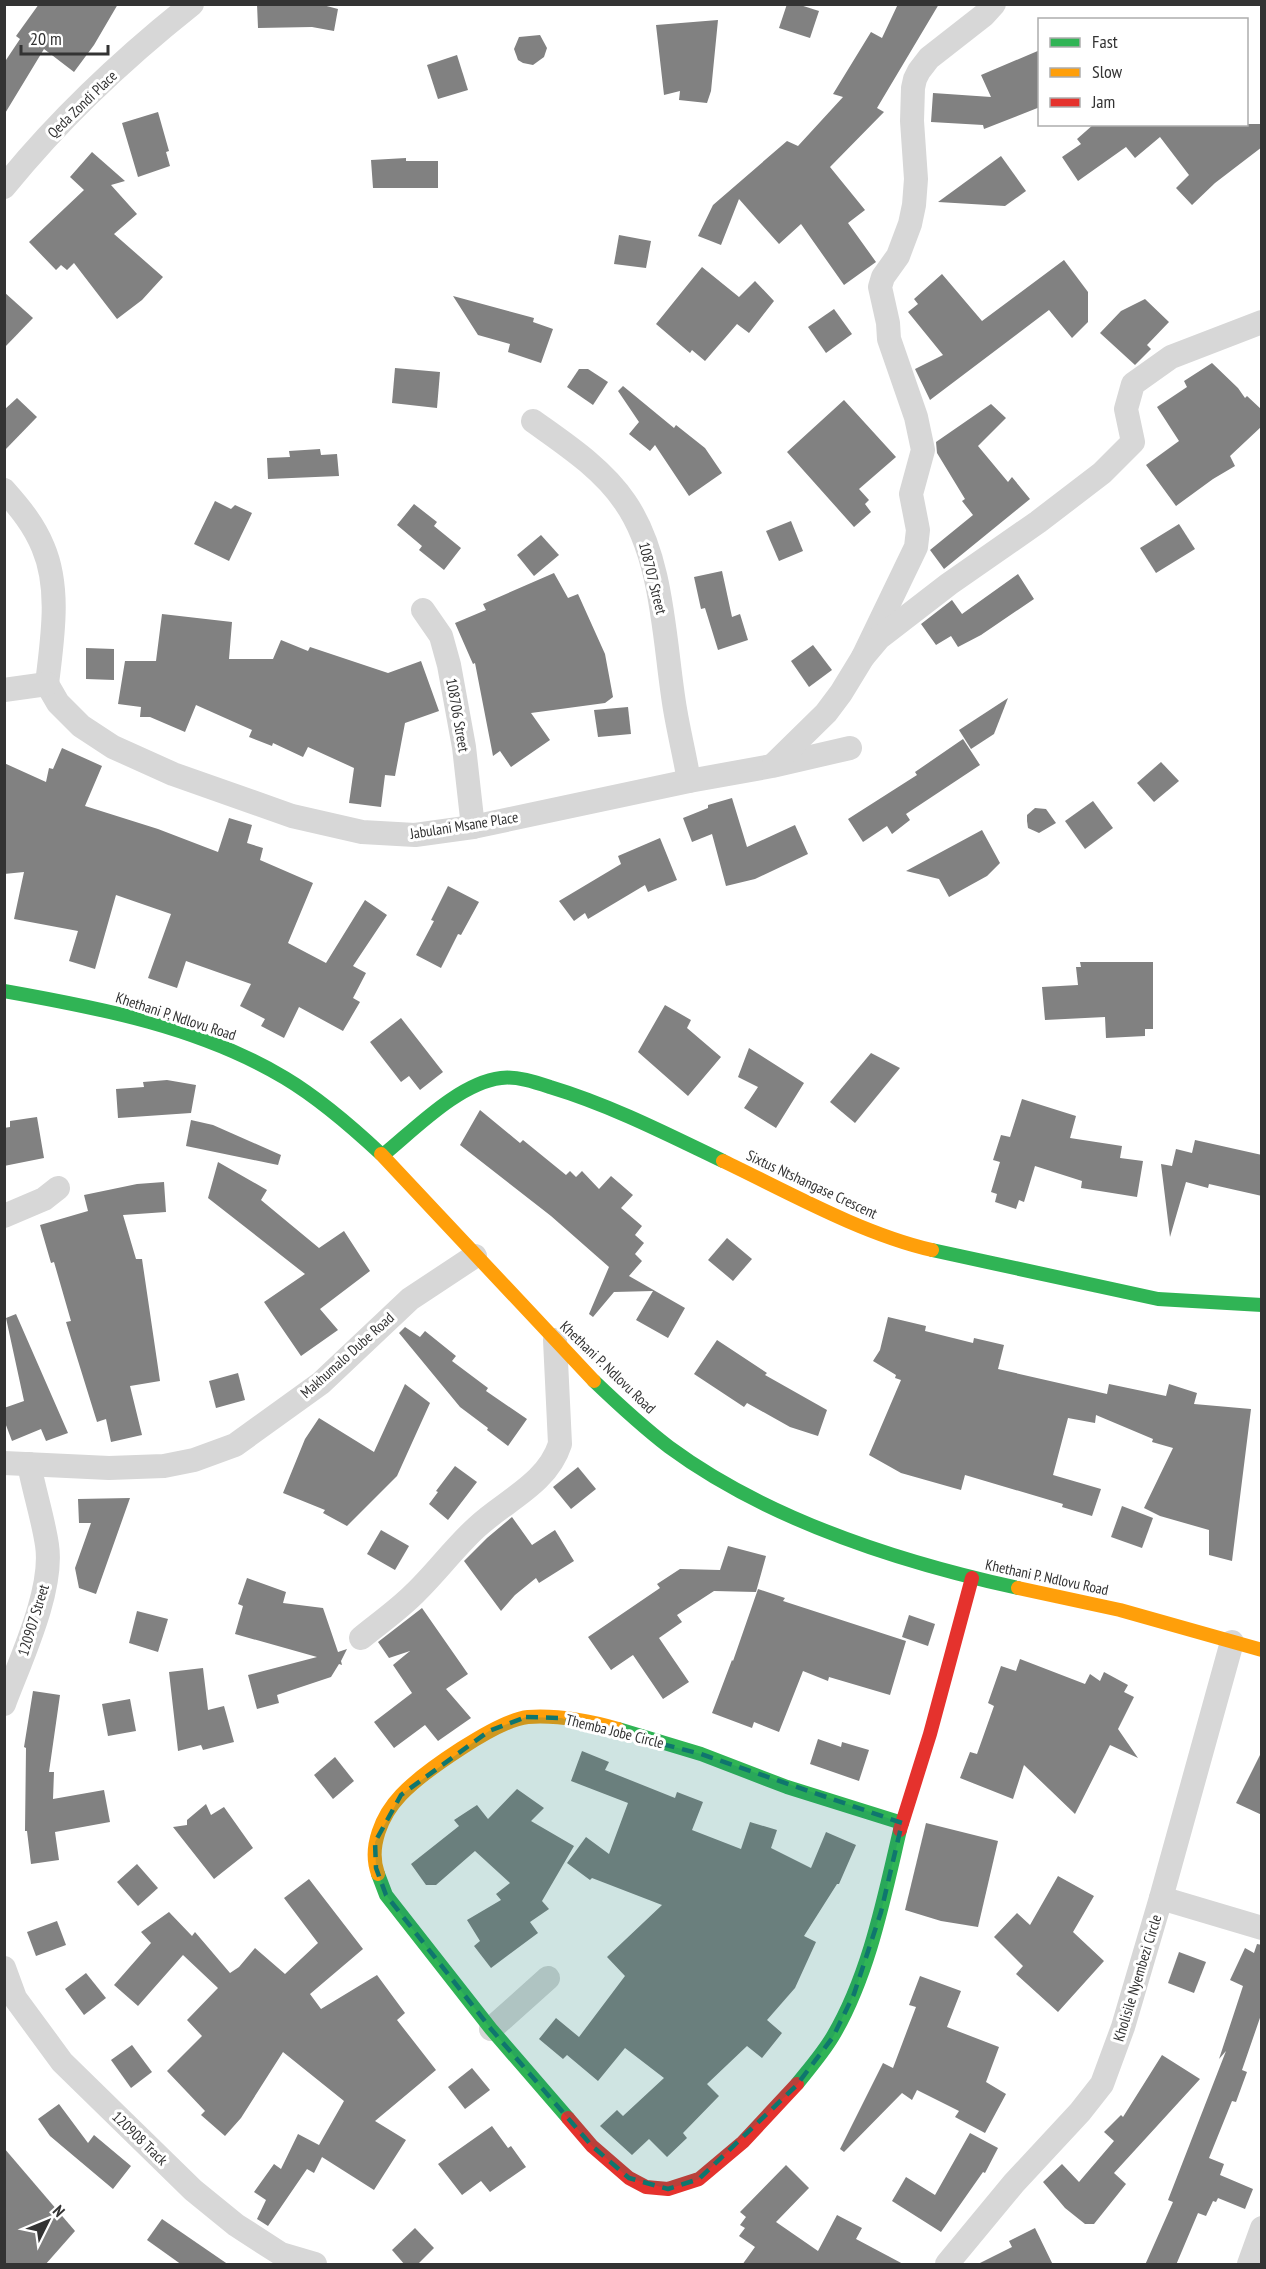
<svg xmlns="http://www.w3.org/2000/svg" width="1266" height="2269" font-family="'PT Sans Narrow',sans-serif">
<style>
.building{fill:#818181}
.lines{fill:none;stroke-linecap:round;stroke-linejoin:round}
.street{stroke:#d7d7d7;stroke-width:24}
.fast{stroke:#30b455;stroke-width:14}
.slow{stroke:#ff9f0a;stroke-width:14}
.jam{stroke:#e5322d;stroke-width:14}
.marked{fill:#0f766e;fill-opacity:0.2;stroke:#0f766e;stroke-width:4.5;stroke-dasharray:12 8;stroke-linejoin:round}
.labels{text-anchor:middle;dominant-baseline:central;stroke-width:6;stroke-linejoin:round;paint-order:stroke}
.street-label{font-size:15px;fill:#333;stroke:#fff}
</style>
<rect width="100%" height="100%" fill="#fff"/>
<g class="building">
<path d="M39 4H118L94 45 74 72 44 49 4 115V63L20 39 16 36Z"/>
<path d="M257 4H319L338 9 334 31 312 27 258 28Z"/>
<path d="M787 4H797L819 11 810 38 779 28Z"/>
<path d="M898 4H939L877 108 884 112 830 167 865 210 848 223 876 262 844 285 801 224 779 244 739 199 721 245 698 236 713 205 787 141 798 146 843 97 833 94 871 32 882 38Z"/>
<path d="M718 20 711 91 707 103 679 100 680 91 664 95 656 25Z"/>
<path d="M540 35 547 48 544 57 533 65 523 63 518 60 514 49 519 37Z"/>
<path d="M1040 50V107L984 129 983 125 931 122 933 93 991 97 981 75Z"/>
<path d="M457 55 468 90 438 99 427 65Z"/>
<path d="M158 112 169 151 166 152 170 166 138 177 122 123Z"/>
<path d="M1094 124H1262V147L1215 183 1192 205 1176 188 1189 175 1160 137 1135 158 1126 147 1078 181 1062 157 1081 144 1077 139Z"/>
<path d="M92 152 125 181 111 185 137 214 114 234 163 277 142 300 117 319 74 263 67 270 61 265 56 270 29 242 84 190 70 177Z"/>
<path d="M1001 156 1026 191 1005 206 938 202Z"/>
<path d="M406 158V161H438V188H373L371 160Z"/>
<path d="M619 235 651 241 646 268 614 264Z"/>
<path d="M1064 260 1088 292V322L1072 338 1049 310 930 400 915 369 943 355 908 312 918 304 914 299 942 274 982 321Z"/>
<path d="M702 267 739 297 755 281 774 301 749 333 737 324 705 361 692 350 690 353 656 324Z"/>
<path d="M4 292 33 318 4 348Z"/>
<path d="M453 296 534 318 533 322 553 329 541 363 508 352 510 344 478 335Z"/>
<path d="M1145 299 1169 322 1147 345 1151 349 1135 365 1100 333 1121 311Z"/>
<path d="M834 309 852 334 826 353 808 327Z"/>
<path d="M1212 363 1238 388 1245 398 1247 396 1262 410V426L1230 456 1235 466 1213 479 1176 506 1146 465 1179 441 1157 407 1187 387 1184 381Z"/>
<path d="M395 368 440 372 437 408 392 403Z"/>
<path d="M579 369H588L608 382 593 405 567 387Z"/>
<path d="M623 386 674 428 676 425 705 448 722 473 689 496 655 445 650 451 629 434 639 422 618 391Z"/>
<path d="M17 398 37 417 4 451V410Z"/>
<path d="M844 400 896 457 859 489 869 500 865 504 871 512 854 527 787 452Z"/>
<path d="M991 404 1006 418 978 446 1008 482 1012 477 1030 499 944 569 930 550 973 515 962 501 965 499 937 453 936 442Z"/>
<path d="M320 449 321 455 337 454 339 476 268 479 267 458 290 457 289 451Z"/>
<path d="M215 501 231 509 235 505 252 513 229 561 194 544Z"/>
<path d="M414 504 437 522 434 526 461 548 444 570 419 550 422 546 397 525Z"/>
<path d="M791 521 803 551 779 561 766 531Z"/>
<path d="M1179 524 1195 549 1156 573 1140 548Z"/>
<path d="M541 535 559 555 534 576 517 555Z"/>
<path d="M722 571 732 617 740 614 748 640 718 650 705 608 701 609 694 577Z"/>
<path d="M554 573 568 598 578 594 605 654 613 697 605 703 531 713 550 740 511 767 500 751 493 756 475 663 473 664 455 623 486 610 483 604Z"/>
<path d="M1018 574 1034 599 981 635 958 647 951 636 936 645 921 624 952 600 962 614Z"/>
<path d="M162 614 232 622 229 659H273L281 640 308 651 310 647 388 673 421 661 439 711 405 723 395 776 385 775 381 807 349 803 354 768 308 747 303 757 273 743 272 746 249 737 252 730 196 705 185 732 150 717H140L141 707 118 704 125 661H156Z"/>
<path d="M813 645 832 670 809 687 791 661Z"/>
<path d="M86 648 114 649V680L86 679Z"/>
<path d="M1008 698 994 734 971 749 959 730Z"/>
<path d="M628 707 631 734 598 737 594 710Z"/>
<path d="M963 739 980 765 906 814 910 820 892 834 887 826 863 842 848 819 917 775 915 772Z"/>
<path d="M62 748 102 766 85 806 158 829 218 852 229 818 252 825 247 843 263 848 260 860 313 883 288 943 326 963 365 900 387 915 353 966 366 973 353 998 360 1002 343 1031 299 1007 284 1038 261 1026 265 1019 240 1006 251 984 186 961 177 988 148 978 171 914 116 895 95 969 69 961 78 931 14 919 24 872 4 874V763L46 782 49 768 53 769Z"/>
<path d="M1161 762 1179 781 1154 802 1137 783Z"/>
<path d="M732 798 747 847 795 825 808 854 755 879 726 886 712 834 692 842 683 818 708 808V805Z"/>
<path d="M1093 801 1113 828 1085 849 1065 821Z"/>
<path d="M1035 808 1046 809 1056 823 1039 833 1028 828 1027 821V815Z"/>
<path d="M982 830 1000 863 987 876 949 897 939 879 906 871Z"/>
<path d="M660 838 677 880 648 892 645 885 588 919 585 913 574 921 559 901 621 864 618 856Z"/>
<path d="M448 886 479 902 461 935 458 934 441 968 416 955 434 921 431 920Z"/>
<path d="M1080 962H1153V1029H1145V1036L1106 1038 1105 1017 1045 1020 1042 987 1078 985 1076 967H1081Z"/>
<path d="M665 1005 691 1020 687 1028 721 1057 688 1096 638 1052Z"/>
<path d="M401 1018 443 1072 420 1090 409 1076 401 1082 370 1042Z"/>
<path d="M749 1048 804 1083 776 1128 744 1108 758 1087 738 1077Z"/>
<path d="M871 1053 900 1068 855 1123 830 1102Z"/>
<path d="M167 1080 196 1085 191 1113 118 1118 116 1089 144 1087 143 1082Z"/>
<path d="M1022 1099 1076 1116 1070 1138 1122 1146 1120 1158 1143 1161 1137 1197 1081 1188 1082 1181 1035 1166 1024 1202 1019 1200 1016 1209 995 1202 997 1194 991 1192 1000 1162 993 1160 1001 1135 1010 1137Z"/>
<path d="M480 1110 520 1143 523 1140 566 1175 570 1171 576 1177 582 1171 599 1189 611 1176 633 1195 621 1208 642 1226 635 1235 644 1243 635 1254 642 1261 629 1276 685 1308 668 1338 636 1320 653 1291 614 1292 593 1317 589 1314 609 1267 551 1216 460 1145Z"/>
<path d="M37 1117 44 1158 4 1166V1128L10 1127V1121Z"/>
<path d="M191 1120 213 1125 281 1155 278 1165 186 1146Z"/>
<path d="M1195 1140 1262 1155V1196L1209 1184 1208 1188 1186 1182 1170 1237 1161 1164 1172 1166 1176 1149 1192 1153Z"/>
<path d="M218 1162 267 1190 261 1200 319 1248 344 1231 370 1271 320 1309 338 1330 301 1356 264 1302 305 1274 208 1198Z"/>
<path d="M164 1182 166 1212 123 1215 136 1259H142L160 1381 130 1386 142 1435 111 1442 106 1419 97 1422 66 1322 71 1321 54 1262 51 1263 40 1225 88 1211 84 1195 137 1184Z"/>
<path d="M727 1238 752 1259 733 1281 708 1260Z"/>
<path d="M16 1314 68 1433 46 1441 41 1429 12 1441 4 1420V1408L24 1401 6 1318Z"/>
<path d="M888 1317 926 1326 925 1331 973 1343 974 1338 1004 1345 998 1369 1107 1394 1109 1384 1166 1396 1169 1384 1197 1393 1194 1404 1251 1409 1232 1561 1209 1555V1530L1160 1516 1144 1508 1173 1448 1152 1442 1153 1439 1096 1415 1095 1423 1068 1418 1053 1475 1101 1489 1092 1516 1062 1507 1063 1504 965 1475 961 1490 901 1473 869 1455 901 1380 895 1378 896 1375 873 1361 880 1350Z"/>
<path d="M405 1327 420 1337 425 1331 456 1356 452 1361 488 1388 486 1391 527 1419 508 1446 487 1430 488 1428 460 1407 399 1333Z"/>
<path d="M717 1340 767 1373 765 1375 827 1410 818 1436 790 1427 747 1403 744 1407 694 1374Z"/>
<path d="M238 1373 245 1400 216 1408 209 1381Z"/>
<path d="M405 1384 430 1403 397 1476 347 1526 323 1513 325 1510 283 1493 305 1439 319 1418 374 1452Z"/>
<path d="M455 1466 477 1482 448 1520 429 1504 438 1492 436 1491Z"/>
<path d="M578 1467 596 1489 571 1509 553 1487Z"/>
<path d="M130 1498 96 1594 79 1588 75 1568 91 1523H79L78 1499Z"/>
<path d="M1122 1506 1153 1518 1142 1548 1111 1537Z"/>
<path d="M512 1517 532 1545 555 1530 574 1561 539 1583 536 1578 515 1595 501 1611 464 1561 487 1538Z"/>
<path d="M381 1530 409 1546 395 1570 367 1554Z"/>
<path d="M728 1546 766 1556 756 1592 714 1591 677 1615 682 1622 659 1638 689 1682 663 1699 633 1655 611 1670 588 1637 660 1588 657 1584 680 1569 720 1570Z"/>
<path d="M247 1578 286 1592 283 1603 323 1608 338 1652 347 1649 341 1661 342 1665 339 1664 331 1677 277 1695 279 1703 257 1709 248 1675 317 1657 235 1634 243 1606 238 1604Z"/>
<path d="M758 1589 785 1598 783 1601 906 1641 890 1695 829 1677 828 1681 803 1671 779 1732 754 1722 752 1728 712 1713 732 1660 733 1661Z"/>
<path d="M422 1608 468 1674 446 1689 471 1718 438 1741 425 1725 394 1748 374 1722 412 1693 393 1665 410 1651 389 1658 378 1642Z"/>
<path d="M137 1611 168 1619 158 1652 129 1643Z"/>
<path d="M909 1615 935 1624 928 1646 902 1637Z"/>
<path d="M1020 1659 1085 1684 1090 1674 1100 1681 1104 1672 1128 1685 1124 1692 1134 1697 1118 1729 1138 1758 1110 1745 1075 1814 1024 1765 1013 1799 960 1778 970 1752 977 1754 994 1706 988 1703 1001 1666 1016 1671Z"/>
<path d="M203 1668 208 1710 224 1706 234 1742 203 1750 201 1745 178 1751 169 1672Z"/>
<path d="M33 1691 60 1695 49 1772H54L53 1799 104 1790 110 1822 55 1832 59 1860 31 1864 27 1831H25L26 1748 24 1747Z"/>
<path d="M130 1699 136 1731 108 1736 102 1704Z"/>
<path d="M818 1739 841 1747 842 1742 869 1750 859 1781 810 1764Z"/>
<path d="M582 1751 609 1762 605 1770 675 1798 677 1792 703 1802 692 1830 741 1849 750 1822 777 1830 771 1848 811 1868 826 1832 856 1845 839 1884H837L804 1936 816 1942 795 1988 767 2020 782 2033 762 2058 747 2046 707 2084 719 2096 683 2133 687 2138 667 2157 649 2139 632 2155 600 2126 617 2110 623 2116 664 2078 625 2048 598 2081 567 2055 563 2059 539 2039 556 2018 579 2037 625 1976 607 1957 662 1905 592 1878 590 1880 567 1863 586 1837 609 1854 628 1803 571 1781Z"/>
<path d="M1262 1751V1815L1236 1803Z"/>
<path d="M335 1757 354 1781 333 1799 314 1775Z"/>
<path d="M517 1789 544 1808 531 1821 574 1846 542 1901 549 1909 530 1922 538 1933 491 1968 474 1946 480 1941 467 1920 501 1900 496 1894 510 1883 475 1851 436 1885H426L411 1864 459 1826 454 1820 477 1805 488 1819Z"/>
<path d="M206 1804 211 1815 224 1807 253 1848 214 1879 173 1827 187 1825V1820Z"/>
<path d="M926 1823 998 1841 978 1927 941 1921 905 1910Z"/>
<path d="M137 1864 158 1888 138 1906 117 1882Z"/>
<path d="M1058 1876 1094 1896 1073 1932 1104 1961 1058 2012 1016 1974 1023 1966 994 1937 1017 1913 1030 1925Z"/>
<path d="M309 1879 363 1949 310 1994 321 2009 377 1975 405 2013 397 2020 436 2070 375 2121 406 2140 374 2190 322 2157 314 2173 307 2169 268 2226 257 2219 266 2200 254 2192 274 2164 281 2169 298 2134 319 2145 344 2101 283 2052 241 2118 225 2136 201 2115 205 2111 167 2071 202 2036 187 2020 218 1988 183 1955 138 2006 114 1985 151 1943 141 1932 169 1912 192 1936 195 1932 230 1973 239 1967 255 1948 285 1974 318 1943 284 1898Z"/>
<path d="M57 1921 66 1945 36 1956 27 1932Z"/>
<path d="M1257 1944 1262 1945V2012L1242 2070 1247 2072 1236 2102 1232 2101 1209 2158 1224 2164 1220 2175 1253 2189 1245 2209 1218 2198 1216 2202 1213 2201 1206 2216 1198 2213 1176 2265H1145L1173 2202 1168 2200 1226 2051 1219 2059 1243 1986 1230 1980 1245 1948 1254 1953Z"/>
<path d="M1179 1952 1206 1962 1194 1993 1168 1983Z"/>
<path d="M86 1973 106 1998 84 2015 65 1989Z"/>
<path d="M920 1976 961 1991 947 2027 999 2047 986 2082 1006 2094 985 2133 955 2117 959 2111 917 2090 912 2100 902 2093 844 2152 840 2149 883 2063 893 2068 916 2007 909 2005Z"/>
<path d="M132 2045 152 2072 131 2088 111 2060Z"/>
<path d="M1162 2055 1200 2079 1114 2173 1126 2184 1094 2224H1085L1065 2208 1043 2182 1062 2164 1079 2182 1114 2141 1104 2132 1121 2115 1123 2117Z"/>
<path d="M472 2068 490 2090 465 2109 448 2087Z"/>
<path d="M59 2104 88 2143 94 2135 131 2166 113 2189 50 2136 38 2119Z"/>
<path d="M492 2126 508 2148 511 2146 526 2167 490 2192 481 2181 462 2195 438 2164Z"/>
<path d="M970 2133 998 2148 985 2173 983 2172 941 2232 892 2201 906 2177 935 2195Z"/>
<path d="M4 2148 75 2231 45 2265H4Z"/>
<path d="M786 2165 809 2188 776 2222 818 2251 837 2215 862 2228 856 2239 905 2265H742L755 2247 739 2236 745 2228 740 2225 746 2217 740 2212Z"/>
<path d="M162 2219 229 2265H182L147 2240Z"/>
<path d="M415 2228 434 2248 417 2265H405L392 2250Z"/>
<path d="M1035 2228 1053 2265H976L1012 2247 1009 2241Z"/>
</g>
<g class="lines">
<g class="street">
<path d="M4 187C59 119 124 58 192 4"/>
<path d="M533 421C565 444 602 468 625 502 664 558 664 644 675 709 679 733 685 757 689 781"/>
<path d="M4 490C20 508 34 525 43 547 61 589 52 640 47 684"/>
<path d="M423 610 441 636 449 665 464 747 473 827"/>
<path d="M863 657 916 547 918 530 911 494 923 450 916 417 889 339 888 323 880 287 883 277 898 256 910 224 914 205 916 179 912 121 913 88 915 79 919 71 929 58 984 15 994 4"/>
<path d="M47 684 58 703 81 726 113 747 173 774 292 816 362 832 415 835 473 827 689 781 772 766 850 748"/>
<path d="M4 690 47 684"/>
<path d="M774 764 826 713 841 693 863 657 879 638 949 584 1038 522 1102 473 1133 442 1126 409 1133 384 1171 357 1262 322"/>
<path d="M4 1216 44 1199 58 1188"/>
<path d="M4 1463 109 1468 164 1466 194 1460 235 1445 321 1383 410 1299 475 1256"/>
<path d="M361 1638C378 1624 398 1610 414 1594 436 1573 454 1548 477 1527 506 1500 547 1484 560 1444L555 1340"/>
<path d="M4 1704C20 1661 54 1590 47 1545 43 1518 34 1491 29 1464"/>
<path d="M1161 1898 1262 1928"/>
<path d="M4 1968 15 1998 62 2062 193 2190 236 2225 281 2254 315 2264"/>
<path d="M491 2029 548 1978"/>
<path d="M947 2264 1014 2183 1080 2112 1102 2084 1123 2027 1161 1898 1232 1642"/>
<path d="M1249 2264 1262 2228"/>
</g>
<g class="fast">
<path d="M4 991C100 1008 200 1027 285 1078 320 1099 351 1126 381 1154"/>
<path d="M383 1155C415 1129 459 1083 501 1078 517 1076 535 1082 550 1087 610 1105 667 1134 723 1161"/>
<path d="M932 1250 1158 1299 1262 1305"/>
<path d="M594 1381C618 1404 643 1427 669 1447 768 1520 899 1562 1018 1588"/>
<path d="M618 1729 701 1754 787 1787 902 1823"/>
<path d="M378 1874 386 1895 491 2029 568 2118"/>
<path d="M797 2084C809 2069 823 2053 833 2036 869 1975 884 1898 900 1830"/>
</g>
<g class="slow">
<path d="M381 1154 594 1381"/>
<path d="M723 1161C788 1192 862 1234 932 1250"/>
<path d="M1018 1588 1120 1610 1262 1650"/>
<path d="M378 1874C368 1847 382 1815 401 1795 423 1772 497 1720 528 1717 557 1715 590 1721 618 1729"/>
</g>
<g class="jam">
<path d="M900 1830 930 1734 972 1578"/>
<path d="M568 2118 592 2146 629 2178 646 2187 668 2189 699 2179 743 2142 797 2084"/>
</g>
</g>
<path class="marked" d="M526 1717 561 1718 701 1754 902 1823 881 1912 854 1994 833 2037 796 2086 699 2179 668 2189 629 2178 592 2146 491 2029 386 1895 376 1868 375 1842 401 1795 489 1731Z"/>
<g class="labels">
<g class="street-label">
<text transform="translate(82 104) rotate(-44)">Qeda Zondi Place</text>
<text transform="translate(653 578) rotate(76)">108707 Street</text>
<text transform="translate(458 715) rotate(80)">108706 Street</text>
<text transform="translate(464 825) rotate(-9)">Jabulani Msane Place</text>
<text transform="translate(176 1016) rotate(18)">Khethani P. Ndlovu Road</text>
<text transform="translate(812 1184) rotate(25)">Sixtus Ntshangase Crescent</text>
<text transform="translate(347 1355) rotate(-42)">Makhumalo Dube Road</text>
<text transform="translate(608 1367) rotate(44)">Khethani P. Ndlovu Road</text>
<text transform="translate(1047 1577) rotate(12)">Khethani P. Ndlovu Road</text>
<text transform="translate(33 1620) rotate(-73)">120907 Street</text>
<text transform="translate(615 1731) rotate(14)">Themba Jobe Circle</text>
<text transform="translate(1137 1978) rotate(-73)">Kholisile Nyembezi Circle</text>
<text transform="translate(140 2138) rotate(44)">120908 Track</text>
</g>
</g>
<rect width="1266" height="2269" fill="none" stroke="#333333" stroke-width="12"/>
<rect x="1038" y="18" width="210" height="108" fill="#ffffff" stroke="#adadad" stroke-width="1.5"/>
<rect x="1050" y="38" width="30" height="9" fill="#30b455" stroke="#adadad" stroke-width="1.5"/>
<text x="1092" y="48" font-size="18" fill="#333333">Fast</text>
<rect x="1050" y="68" width="30" height="9" fill="#ff9f0a" stroke="#adadad" stroke-width="1.5"/>
<text x="1092" y="78" font-size="18" fill="#333333">Slow</text>
<rect x="1050" y="98" width="30" height="9" fill="#e5322d" stroke="#adadad" stroke-width="1.5"/>
<text x="1092" y="108" font-size="18" fill="#333333">Jam</text>
<g transform="translate(48 2221) rotate(47)" stroke="#ffffff" stroke-width="4.5" paint-order="stroke">
<path d="M0-4.5L10 22L0 15L-10 22Z" fill="#333333"/>
<text y="-9" font-size="16" font-weight="bold" text-anchor="middle" fill="#333333">N</text>
</g>
<path d="M21 45v9h87v-9" fill="none" stroke="#333333" stroke-width="3"/>
<text x="30" y="45" font-size="18" fill="#333333" stroke="#ffffff" stroke-width="4.5" paint-order="stroke">20 m</text>
</svg>
